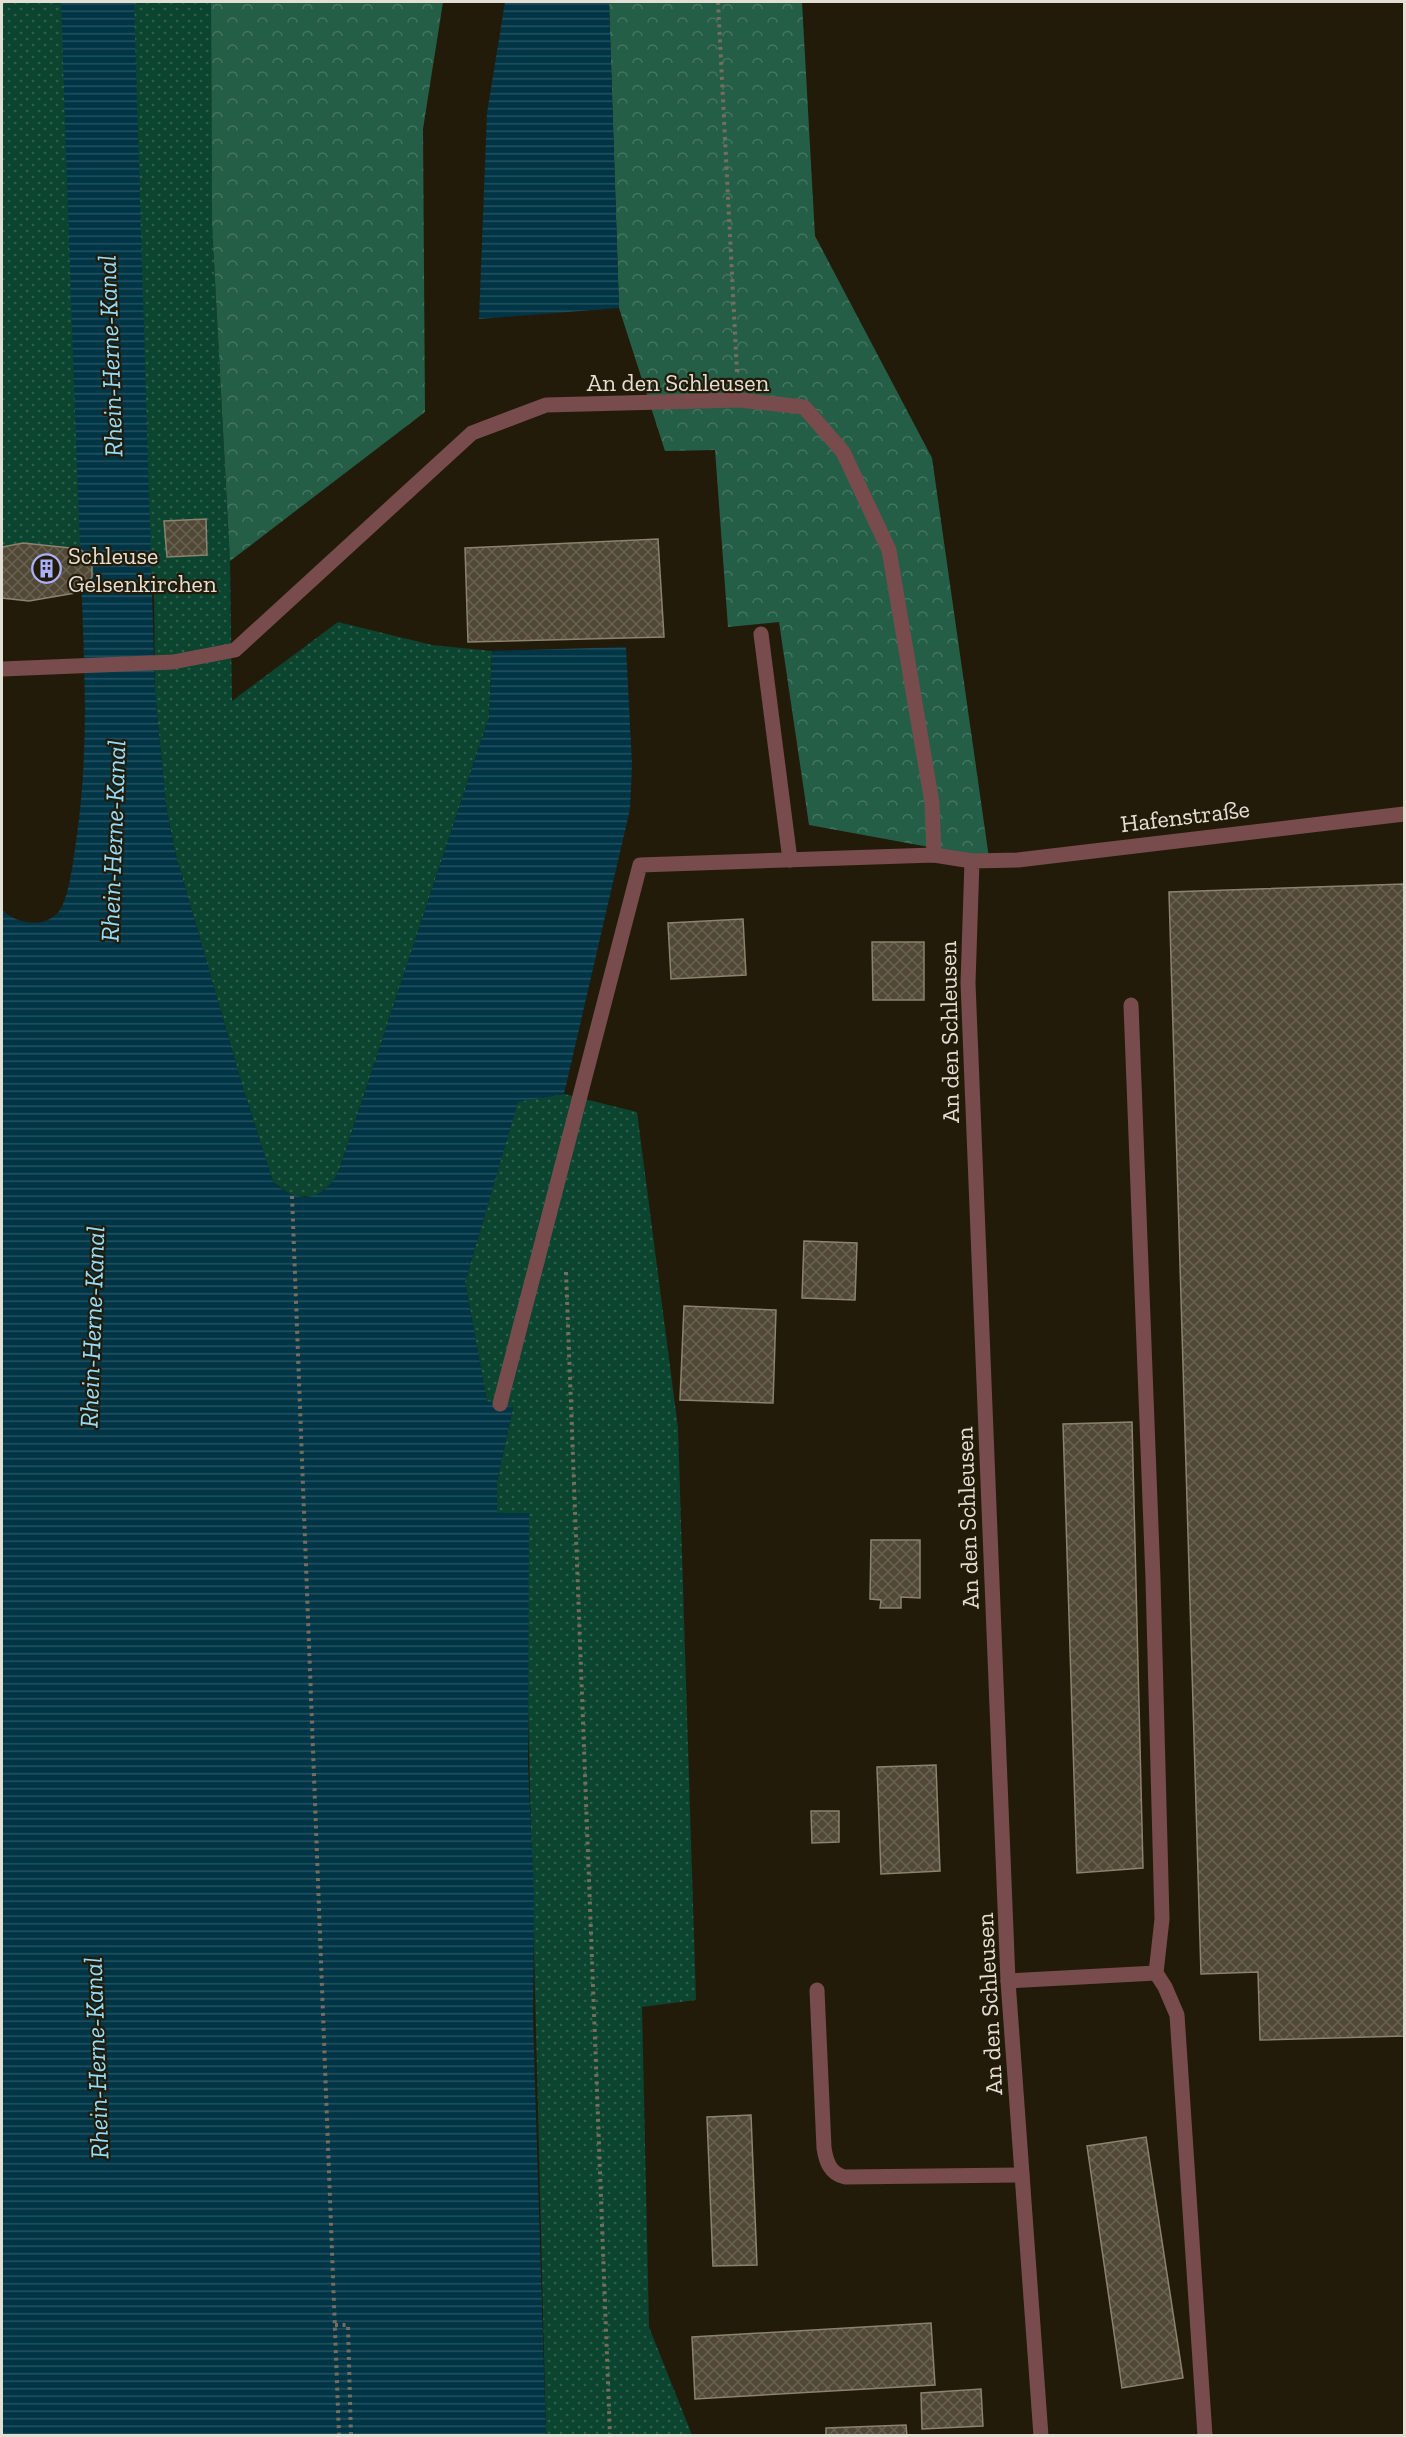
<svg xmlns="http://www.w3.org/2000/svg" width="1406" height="2437" font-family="'Zilla Slab',serif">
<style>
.grass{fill:url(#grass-dots)}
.forest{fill:url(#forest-crowns)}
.water{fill:url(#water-rules)}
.building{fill:url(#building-cross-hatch);stroke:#8c826e;stroke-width:1.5}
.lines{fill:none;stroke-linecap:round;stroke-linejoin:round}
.path{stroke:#756e60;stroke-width:4;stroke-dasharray:3 4.5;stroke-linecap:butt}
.lane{stroke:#784c4c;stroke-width:15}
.street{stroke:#784c4c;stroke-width:15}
.labels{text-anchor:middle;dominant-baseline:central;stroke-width:4.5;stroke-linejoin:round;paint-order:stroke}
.street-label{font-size:24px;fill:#e4dfd4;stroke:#231b0a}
.poi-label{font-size:24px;fill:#e4dfd4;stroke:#231b0a;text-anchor:start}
.water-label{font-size:26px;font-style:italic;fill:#94ddfa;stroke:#231b0a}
</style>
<defs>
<pattern id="grass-dots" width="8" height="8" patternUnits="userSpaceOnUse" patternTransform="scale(1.5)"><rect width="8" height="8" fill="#0b442f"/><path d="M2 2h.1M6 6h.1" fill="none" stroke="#2e5f4c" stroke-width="1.8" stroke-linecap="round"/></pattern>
<pattern id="forest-crowns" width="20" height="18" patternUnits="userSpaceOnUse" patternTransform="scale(1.5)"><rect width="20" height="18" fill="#245e46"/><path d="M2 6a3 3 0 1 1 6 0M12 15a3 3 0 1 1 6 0" fill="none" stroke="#447560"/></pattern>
<pattern id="water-rules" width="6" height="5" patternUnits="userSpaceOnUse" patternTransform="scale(1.5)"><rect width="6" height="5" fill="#003546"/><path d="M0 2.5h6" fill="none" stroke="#255260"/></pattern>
<pattern id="building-cross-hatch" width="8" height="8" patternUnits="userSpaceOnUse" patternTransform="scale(1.5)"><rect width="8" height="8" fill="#514836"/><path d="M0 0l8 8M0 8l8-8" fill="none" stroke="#6a6252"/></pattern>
</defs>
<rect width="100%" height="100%" fill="#231b0a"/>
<g class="grass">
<path d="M2 2H211L212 224 230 561 232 701 338 622 432 645 492 651 489 717 339 1170 334 1181 317 1196H292L273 1182 243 1088 175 852 166 806 155 693 154 581 92 577 80 549 23 543 2 547Z"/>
<path d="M564 1094 637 1112 678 1428 696 2000 642 2007 649 2327 692 2435H546L526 1627 529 1513H497V1482L513 1407 487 1402 465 1282 518 1101Z"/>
</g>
<g class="forest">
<path d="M211 2H443L423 129 425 412 230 561 212 224Z"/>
<path d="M609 2H802L815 236 932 458 989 858 809 825 779 622 728 627 715 450 665 451 619 308Z"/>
</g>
<g class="water">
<path d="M61 2H134L155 692 166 806 175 852 243 1088 273 1182C298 1205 325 1201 339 1170L489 717 492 651 626 647 632 764 630 809 564 1094 518 1102 465 1282 487 1401 513 1407 497 1482V1513H529L528 1764 534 1894 533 2021 546 2435H2V910C18 926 53 930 63 904 71 884 73 862 76 841 91 744 83 645 80 547 73 365 67 183 61 2Z"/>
<path d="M505 2H609L619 308 479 319 487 113Z"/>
</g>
<g class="building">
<path d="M206 519 207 555 167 557 164 521Z"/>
<path d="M658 539 664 637 468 642 465 548Z"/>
<path d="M23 543 80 549 92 560V577L81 592 29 601 2 598V547Z"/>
<path d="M1404 884V2036L1260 2040 1258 1972 1201 1974 1169 892Z"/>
<path d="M743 919 746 975 671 979 668 923Z"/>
<path d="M872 942H924V1000H873Z"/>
<path d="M804 1241 857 1243 855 1300 802 1298Z"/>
<path d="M684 1306 776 1310 773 1403 680 1400Z"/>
<path d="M1132 1422 1143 1868 1077 1873 1063 1424Z"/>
<path d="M871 1540H920V1598L901 1597V1608H880L881 1600 870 1599Z"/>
<path d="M936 1765 940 1871 881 1874 877 1767Z"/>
<path d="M811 1811H839V1842L812 1843Z"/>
<path d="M751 2115 757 2265 713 2266 707 2117Z"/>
<path d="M1146 2137 1183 2378 1122 2388 1087 2146Z"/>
<path d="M931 2323 935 2385 695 2399 692 2337Z"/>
<path d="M981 2389 983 2426 922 2429 921 2393Z"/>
<path d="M906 2425 907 2436H826V2428Z"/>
</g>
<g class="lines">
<g class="path">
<path d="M718 2 737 372"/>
<path d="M292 1196 339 2436"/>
<path d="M566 1272 610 2436"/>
<path d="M335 2325H348L351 2436"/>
</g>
<g class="lane">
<path d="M761 634 790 860"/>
<path d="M2 669 173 662 235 650 472 433 546 405 739 400 804 407 843 452 889 550 932 803 934 855"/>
<path d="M1131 1005 1153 1579 1162 1919 1156 1973 1165 1987 1177 2015 1205 2436"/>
<path d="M500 1404 640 865 934 855 972 861"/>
<path d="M1008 1981 1156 1973"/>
<path d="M817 1990 824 2148C826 2161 830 2174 845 2177L1022 2175"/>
</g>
<path class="street" d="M1041 2436 1008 1981 968 983 972 861 1018 860 1404 814"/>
</g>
<defs>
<symbol id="building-ring" viewBox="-11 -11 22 22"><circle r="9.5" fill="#231b0a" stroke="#a9b0fc" stroke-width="1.5"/><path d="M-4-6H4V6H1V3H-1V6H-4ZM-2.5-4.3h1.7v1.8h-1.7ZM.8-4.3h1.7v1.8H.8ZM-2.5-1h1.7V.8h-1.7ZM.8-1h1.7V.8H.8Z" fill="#a9b0fc"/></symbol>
</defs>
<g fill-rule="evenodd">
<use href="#building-ring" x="30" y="552" width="33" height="33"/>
</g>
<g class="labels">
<g class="street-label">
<text x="678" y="382">An den Schleusen</text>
<text transform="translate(1185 816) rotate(-7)">Hafenstraße</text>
<text transform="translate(949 1032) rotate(-91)">An den Schleusen</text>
<text transform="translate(967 1518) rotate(-92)">An den Schleusen</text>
<text transform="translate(989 2004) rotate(-93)">An den Schleusen</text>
</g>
<g class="poi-label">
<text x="68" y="555">Schleuse<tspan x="68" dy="28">Gelsenkirchen</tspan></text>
</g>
<g class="water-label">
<text transform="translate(110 356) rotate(-92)">Rhein-Herne-Kanal</text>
<text transform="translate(113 841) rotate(-88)">Rhein-Herne-Kanal</text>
<text transform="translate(92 1327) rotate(-88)">Rhein-Herne-Kanal</text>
<text transform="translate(96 2058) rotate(-92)">Rhein-Herne-Kanal</text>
</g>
</g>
<rect width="1406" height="2437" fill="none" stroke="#e4dfd4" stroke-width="6"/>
</svg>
